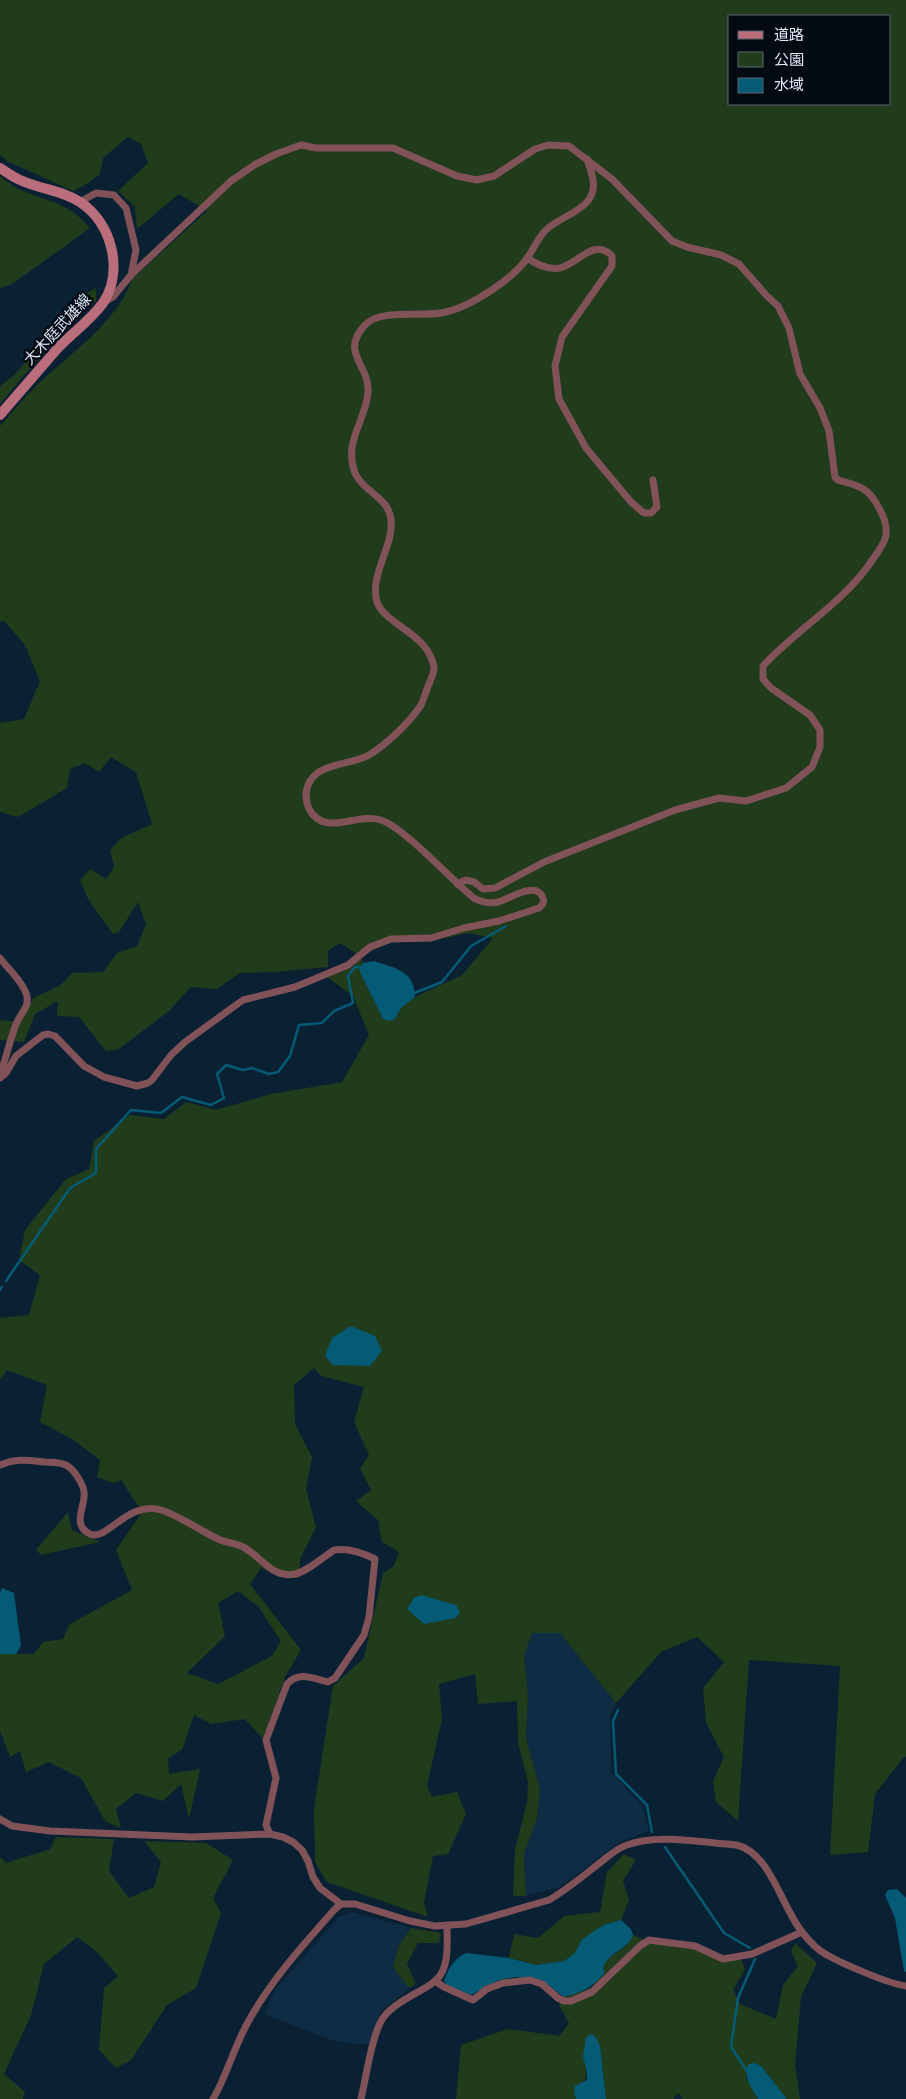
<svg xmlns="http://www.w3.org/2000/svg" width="906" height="2099" font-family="Lora,'Noto Sans JP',serif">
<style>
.built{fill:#0e2c44}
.green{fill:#203c1b;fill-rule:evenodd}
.water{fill:#055a76}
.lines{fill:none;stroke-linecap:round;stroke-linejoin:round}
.stream{stroke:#055a76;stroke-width:2.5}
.minor{stroke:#825259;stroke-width:7}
.secondary{stroke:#ba6d7a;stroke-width:10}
.labels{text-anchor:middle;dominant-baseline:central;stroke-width:5;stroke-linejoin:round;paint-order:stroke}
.street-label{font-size:15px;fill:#ddebf8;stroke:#030a12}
</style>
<rect width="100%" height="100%" fill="#0a2134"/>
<g class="built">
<path d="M531 1633H560L616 1703 610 1715 611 1772 642 1806 649 1831 620 1842 560 1887 526 1896 524 1854 537 1819 540 1789 526 1738 528 1696 524 1656Z"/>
<path d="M352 1912 411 1928 399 1945 393 1967 409 1988 380 2013 369 2045 334 2041 264 2014 276 1988 339 1917Z"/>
</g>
<g class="green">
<path d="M0 0H906V1757H904L875 1794 868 1852 830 1855 840 1666 749 1660 738 1821 716 1802 713 1781 724 1757 706 1723 703 1688 724 1662 697 1637 661 1652 616 1703 560 1633H532L524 1656 528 1696 526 1738 540 1789 537 1819 524 1854 526 1896H513L515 1849 527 1803 528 1782 518 1743 517 1701 478 1704 475 1674 439 1684 442 1719 427 1786 432 1797 457 1792 466 1814 448 1854 433 1856 424 1903 428 1917 327 1882 315 1862 314 1809 333 1686 364 1658 383 1573 394 1566 399 1552 382 1542 378 1520 356 1501 371 1490 360 1469 369 1455 354 1422 364 1387 321 1376 314 1368 294 1385 295 1424 312 1457 306 1489 316 1527 300 1559V1578L280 1577 261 1568 250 1584 301 1650 285 1677 263 1739 245 1719 211 1724 194 1715 182 1750 168 1758 169 1774 200 1769 189 1819 181 1784 163 1801 136 1793 116 1809 121 1828 105 1821 81 1778 49 1762 26 1772 20 1751 10 1757 0 1731V1654H34L43 1642 63 1639 70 1624 132 1590 116 1550 142 1512 121 1480 113 1483 97 1477 100 1460 72 1439 40 1422 47 1385 7 1370 0 1380V1318L29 1315 40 1275 19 1260 25 1230 66 1179 89 1169 94 1141 130 1115 164 1119 186 1102 216 1110 271 1094 342 1082 369 1035 353 996 327 977 352 966 361 957 340 943 328 951V967L274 972 240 973 217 989 191 987 169 1011 119 1049 106 1051 79 1017 57 1016 58 1001 35 1014 24 1042 0 1040V1020L21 1022 33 998 61 985 72 973 103 972 117 953 137 946 146 924 138 902 119 932 113 934 88 899 80 880 90 869 106 879 114 867 110 850 121 838 152 824 136 772 111 757 99 772 85 763 70 769 67 788 18 817 0 812V723L24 719 40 681 25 645 5 622 0 621V426C12 413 23 399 36 386 67 356 118 322 132 279L207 211 179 194 137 229 135 207 118 191 148 163 141 144 128 137 103 158 100 174 87 184 73 191 7 161 0 155ZM730 16H890V104H730ZM468 933 493 938 462 975 415 997 401 1008 395 1019H383L359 970 363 963 361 957 393 940 428 942ZM238 1591 258 1606 281 1641 272 1656 218 1684 187 1673 225 1636 218 1603Z"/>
<path d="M0 176C6 181 13 186 19 189 48 202 68 202 90 228L12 284 0 288Z"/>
<path d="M96 288V301L65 327 0 404V386L13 376 45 341 71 302Z"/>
<path d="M68 1512 72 1530 100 1542 41 1555 36 1550Z"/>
<path d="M56 1837 114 1839 109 1871 129 1898 154 1887 161 1862 144 1841 206 1843 233 1860 213 1898 221 1913 196 1988 167 2005 131 2060 116 2068 99 2050 104 1988 118 1976 97 1952 77 1937 44 1964 31 2015 4 2074 25 2092 23 2099H0V1857L6 1863 50 1849Z"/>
<path d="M624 1854 636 1860 623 1881 629 1900 621 1920 604 1925 581 1941 575 1953 564 1961 536 1965 509 1958 514 1934 538 1938 564 1916 600 1912 607 1872Z"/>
<path d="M411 1928 441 1933 439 1943H418L407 1964 416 1984 409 1988 393 1967 399 1945Z"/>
<path d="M633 1935 652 1943 695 1949 722 1961 741 1959 745 1969 733 1990 740 2004 776 2019 783 1985 798 1966 791 1951 795 1943 817 1963 801 1997 795 2065 800 2099H787L761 2066 755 2063 746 2077 758 2099H683L678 2093 673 2099H606L600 2046 583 2057C588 2077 588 2078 574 2093L576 2099H456L461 2045 508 2029 560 2036 569 2023 559 2005 564 1997 592 1987 607 1959 626 1946Z"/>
</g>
<g class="water">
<path d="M374 961C395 968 415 971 415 997L401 1008 395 1019 389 1021 383 1019 359 970 363 963Z"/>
<path d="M351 1326 375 1336 382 1351 370 1366 333 1365 325 1356 332 1338Z"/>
<path d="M2 1588 14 1593 21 1646 16 1654H0V1593Z"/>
<path d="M421 1595 456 1605 460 1612 456 1618 424 1624 407 1609 414 1598Z"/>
<path d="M897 1889 906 1898V1972L904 1971 895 1918 885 1895 888 1890Z"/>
<path d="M621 1920 631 1929 633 1935C626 1952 611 1949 603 1968L605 1973C592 1987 584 1992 564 1997L542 1980 516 1977 499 1980 471 1995 448 1986 444 1981C448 1969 454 1958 466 1953L509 1958 536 1965 564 1961 575 1953 581 1941 591 1933 604 1925Z"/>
<path d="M592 2034 597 2039 600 2046 606 2099H576L574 2093 575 2086 587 2080V2073L583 2057 586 2037Z"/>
<path d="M755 2063 761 2066 787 2099H758C752 2088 742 2076 749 2064Z"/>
</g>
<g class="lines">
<g class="stream">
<path d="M412 994 442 982 471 946 506 926"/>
<path d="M6 1281 70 1188 96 1173V1149L131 1110 161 1113 182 1097 211 1105 224 1098 217 1074 226 1065 243 1070 252 1068 269 1074 278 1072 290 1056 299 1025 322 1023 334 1011 353 1003 348 976 355 967H363"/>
<path d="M0 1290 2 1287"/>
<path d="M618 1710 613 1721 616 1774 647 1805 652 1832"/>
<path d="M665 1847 724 1933 750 1948"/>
<path d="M747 2071 731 2047 738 1998 755 1959"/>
</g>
<g class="minor">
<path d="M80 202 96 193 114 195 126 208 136 250 131 275"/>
<path d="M527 258C536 264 549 270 560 268 578 264 594 237 612 256V266L562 337 555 366 559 399 586 448 631 502 644 513H651L657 507 653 480"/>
<path d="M104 302 113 297 131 275 231 181 256 164 276 154 301 145 316 148H393L457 176 477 180 494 176 535 149 548 145 569 146 612 179 672 241 687 247 721 255 739 264 766 295 778 306 789 328 800 374 820 408 829 431 835 477 838 480C861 486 869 488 880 510 884 517 887 527 886 536 884 544 878 552 873 559 844 603 798 628 763 666V679L771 688 810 715 820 730V747L812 767 786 788 746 801 719 798 675 810 544 862 495 888 483 889 474 882 466 880 457 884"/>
<path d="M0 958C8 969 25 984 27 997 29 1007 21 1013 17 1022 10 1038 7 1057 0 1074"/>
<path d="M0 1078 6 1073 16 1056 43 1035 48 1034 55 1036 84 1066 104 1077 137 1086 148 1083 152 1080 171 1055 185 1042 243 1000 295 987 348 965 370 947 391 939 431 938 464 928 499 921 539 908C542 905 545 903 543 898 536 880 510 899 498 902 489 904 483 902 475 899 451 880 406 829 381 820 357 812 325 838 309 809 307 804 306 798 306 793 310 761 348 767 369 755 386 745 410 722 421 705 424 699 426 691 429 684 431 679 434 673 434 668 430 634 385 625 377 602 369 575 394 546 391 520 389 497 363 492 355 473 343 441 366 421 368 392 370 365 339 353 365 325 380 308 424 318 446 312 472 306 513 279 528 257 535 247 538 237 547 229 563 214 598 209 593 180 592 173 589 166 587 159"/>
<path d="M0 1465C17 1458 27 1460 44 1462 50 1462 57 1462 63 1464 73 1466 86 1487 84 1497 83 1510 73 1526 90 1534 107 1542 127 1500 161 1510 180 1516 199 1530 218 1539 226 1543 236 1543 243 1547 261 1556 272 1579 295 1574 308 1571 322 1558 334 1550 347 1548 363 1553 375 1559L369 1617 364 1635 335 1678 328 1682C312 1678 299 1671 287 1684L266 1740 276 1778 266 1825 270 1834"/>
<path d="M0 1819 12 1826 50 1831 192 1837 270 1834 283 1837 293 1842 302 1850 308 1861 313 1877 320 1888 341 1904"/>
<path d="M435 1981 444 1987 473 2000 487 1989 503 1983 530 1980 542 1984 558 1998 564 2001H571L592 1992 640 1946 649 1940 695 1946 723 1959 752 1954 802 1932"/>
<path d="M213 2099C227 2075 234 2047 248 2022 271 1980 303 1945 335 1909L341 1904H355L410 1921 435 1926 466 1924 549 1900C568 1889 584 1875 601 1862 609 1856 617 1848 627 1845 658 1833 704 1843 737 1845 771 1854 781 1906 802 1932 809 1941 817 1950 827 1955 843 1964 889 1984 906 1986"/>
<path d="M361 2099C366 2078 372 2034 383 2018 397 1998 433 1989 441 1974 449 1961 447 1940 447 1925"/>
</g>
<path class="secondary" d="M0 168C6 172 13 177 20 180 39 189 62 190 80 202 112 223 124 271 103 303 90 321 72 333 57 349 38 371 19 393 0 415"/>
</g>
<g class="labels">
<g class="street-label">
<text transform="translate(57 329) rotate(-47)">大木庭武雄線</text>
</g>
</g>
<rect x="728" y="15" width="162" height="90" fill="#030a12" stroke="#5a646e"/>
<rect x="738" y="31" width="25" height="8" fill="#ba6d7a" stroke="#5a646e"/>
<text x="774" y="40" font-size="15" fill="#ddebf8">道路</text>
<rect x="738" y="52" width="25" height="15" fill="#203c1b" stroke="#5a646e"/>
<text x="774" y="65" font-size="15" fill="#ddebf8">公園</text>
<rect x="738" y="78" width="25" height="15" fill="#055a76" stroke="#5a646e"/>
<text x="774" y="90" font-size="15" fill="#ddebf8">水域</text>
</svg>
